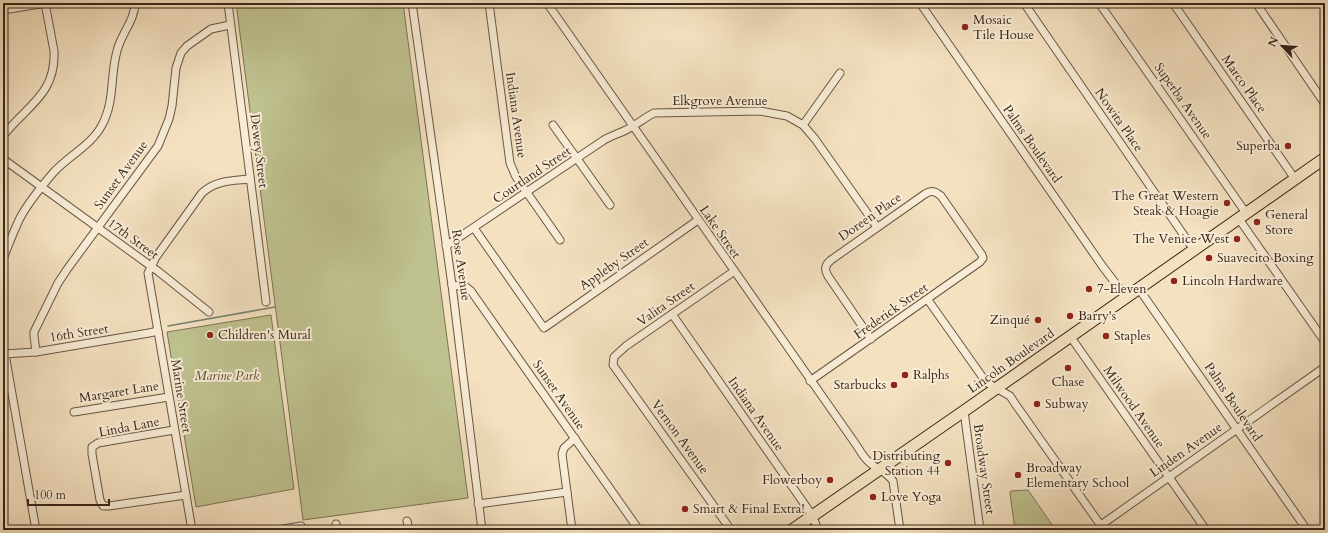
<svg xmlns="http://www.w3.org/2000/svg" width="1328" height="533" font-family="Cardo,serif">
<style>
.green{fill:#bfc290;stroke:#7c7455}
.lines{fill:none;stroke-linecap:round;stroke-linejoin:round}
.stream{stroke:#758272;stroke-width:1.5}
.minor-casing{stroke:#685644;stroke-width:9}
.highway-casing{stroke:#39271a;stroke-width:13}
.minor{stroke:#f8ecd6;stroke-width:7}
.highway{stroke:#f4e1c0;stroke-width:11}
.poi-dot{fill:#8f2418;stroke:#f8ecd6;stroke-width:1.5}
.labels{text-anchor:middle;dominant-baseline:central;stroke-width:4;stroke-linejoin:round;paint-order:stroke}
.poi-label{font-size:13px;fill:#39271a;stroke:#f8ecd6;text-anchor:start}
.street-label{font-size:13px;fill:#39271a;stroke:#f8ecd6}
.park-label{font-size:13px;font-style:italic;fill:#5a4e38;stroke:#f8ecd6}
</style>
<rect width="100%" height="100%" fill="#f4e1c0"/>
<filter id="stains"><feTurbulence type="fractalNoise" baseFrequency=".005" numOctaves="4"/><feColorMatrix values="0 0 0 0 .2 0 0 0 0 .09 0 0 0 0 .02 0 0 0 .5 -.17"/></filter>
<radialGradient id="worn" r=".72"><stop offset=".6" stop-color="#630" stop-opacity="0"/><stop offset="1" stop-color="#630" stop-opacity=".3"/></radialGradient>
<g class="green">
<path d="M236 3H403L468 498 303 520Z"/>
<path d="M271 315 294 489 196 507 167 332Z"/>
<path d="M1028 490 1055 529 1043 530H1015L1010 493 1011 491Z"/>
</g>
<g class="lines">
<path class="stream" d="M168 326 275 307"/>
<defs>
<g id="minor">
<path d="M228 3 266 302"/>
<path d="M412 3 452 285 482 530"/>
<path d="M489 3 510 163 516 177 560 240"/>
<path d="M547 3 857 446C860 451 864 458 869 462 877 470 885 470 893 481L900 530"/>
<path d="M920 3 1103 267 1126 297"/>
<path d="M1024 3 1194 250"/>
<path d="M1099 3 1246 213"/>
<path d="M1173 3 1295 179"/>
<path d="M1256 3 1325 104"/>
<path d="M3 10 46 3"/>
<path d="M553 125 610 205"/>
<path d="M803 125 840 73"/>
<path d="M3 136C26 106 56 95 54 51L45 3"/>
<path d="M3 159 159 272 209 312"/>
<path d="M1239 219 1325 342"/>
<path d="M474 228 544 328 698 220"/>
<path d="M446 246 604 140C611 136 617 134 624 131 635 126 644 118 654 113L760 111 787 116 803 125 815 139 877 227"/>
<path d="M3 259C8 246 13 233 19 220 27 204 41 187 53 173 68 156 91 146 102 125 115 101 110 75 117 51 121 34 135 20 135 3"/>
<path d="M452 285 466 287 471 291 639 530"/>
<path d="M1139 289 1307 530"/>
<path d="M928 300 986 382 1010 396 1016 405 1104 530"/>
<path d="M672 314 812 515 818 530"/>
<path d="M1070 336 1206 530"/>
<path d="M36 352 34 336V332L58 283 68 268 158 146 169 119 172 106 176 68 181 53 187 46 211 29 230 25"/>
<path d="M3 354 36 352 149 333 158 331"/>
<path d="M5 354 36 530"/>
<path d="M810 381 980 262 983 258 982 255 941 196C935 191 931 190 925 194L831 260C825 265 824 269 828 276L871 339"/>
<path d="M964 411 980 530"/>
<path d="M74 412 169 397"/>
<path d="M174 430 98 443 92 447V454L100 500 103 506H109L186 495"/>
<path d="M478 504 567 492"/>
<path d="M407 521 409 530"/>
<path d="M336 524 337 530"/>
<path d="M1101 525 1325 367"/>
<path d="M192 530 148 273 156 257 202 193C216 180 232 181 250 179"/>
<path d="M277 530 301 526"/>
<path d="M572 530 562 454 564 448 575 438"/>
<path d="M731 530 613 365 614 357 626 346 733 272"/>
</g>
<path id="highway" d="M792 530 964 411 1325 158"/>
</defs>
<use href="#minor" class="minor-casing"/>
<use href="#highway" class="highway-casing"/>
<use href="#minor" class="minor"/>
<use href="#highway" class="highway"/>
</g>
<g class="poi-dot">
<circle cx="965" cy="27" r="4"/>
<circle cx="1288" cy="146" r="4"/>
<circle cx="1227" cy="203" r="4"/>
<circle cx="1257" cy="222" r="4"/>
<circle cx="1237" cy="239" r="4"/>
<circle cx="1209" cy="258" r="4"/>
<circle cx="1174" cy="281" r="4"/>
<circle cx="1089" cy="289" r="4"/>
<circle cx="1070" cy="316" r="4"/>
<circle cx="1038" cy="320" r="4"/>
<circle cx="210" cy="335" r="4"/>
<circle cx="1106" cy="336" r="4"/>
<circle cx="1068" cy="368" r="4"/>
<circle cx="905" cy="375" r="4"/>
<circle cx="894" cy="385" r="4"/>
<circle cx="1037" cy="404" r="4"/>
<circle cx="948" cy="463" r="4"/>
<circle cx="1018" cy="475" r="4"/>
<circle cx="830" cy="480" r="4"/>
<circle cx="873" cy="497" r="4"/>
<circle cx="685" cy="509" r="4"/>
</g>
<g class="labels">
<g class="poi-label">
<text x="973" y="20">Mosaic<tspan x="973" dy="15">Tile House</tspan></text>
<text x="1280" y="146" text-anchor="end">Superba</text>
<text x="1219" y="196" text-anchor="end">The Great Western<tspan x="1219" dy="15">Steak &amp; Hoagie</tspan></text>
<text x="1265" y="215">General<tspan x="1265" dy="15">Store</tspan></text>
<text x="1229" y="239" text-anchor="end">The Venice West</text>
<text x="1217" y="258">Suavecito Boxing</text>
<text x="1182" y="281">Lincoln Hardware</text>
<text x="1097" y="289">7-Eleven</text>
<text x="1078" y="316">Barry's</text>
<text x="1030" y="320" text-anchor="end">Zinqué</text>
<text x="218" y="335">Children's Mural</text>
<text x="1114" y="336">Staples</text>
<text x="913" y="375">Ralphs</text>
<text x="1068" y="382" text-anchor="middle">Chase</text>
<text x="886" y="385" text-anchor="end">Starbucks</text>
<text x="1045" y="404">Subway</text>
<text x="940" y="456" text-anchor="end">Distributing<tspan x="940" dy="15">Station 44</tspan></text>
<text x="1026" y="468">Broadway<tspan x="1026" dy="15">Elementary School</tspan></text>
<text x="822" y="480" text-anchor="end">Flowerboy</text>
<text x="881" y="497">Love Yoga</text>
<text x="693" y="509">Smart &amp; Final Extra!</text>
</g>
<g class="street-label">
<text transform="translate(1244 84) rotate(55)">Marco Place</text>
<text x="720" y="101">Elkgrove Avenue</text>
<text transform="translate(1183 101) rotate(55)">Superba Avenue</text>
<text transform="translate(516 115) rotate(82)">Indiana Avenue</text>
<text transform="translate(1119 120) rotate(55)">Nowita Place</text>
<text transform="translate(1032 144) rotate(55)">Palms Boulevard</text>
<text transform="translate(259 151) rotate(83)">Dewey Street</text>
<text transform="translate(121 175) rotate(-54)">Sunset Avenue</text>
<text transform="translate(532 175) rotate(-34)">Courtland Street</text>
<text transform="translate(870 217) rotate(-35)">Doreen Place</text>
<text transform="translate(720 232) rotate(55)">Lake Street</text>
<text transform="translate(133 239) rotate(36)">17th Street</text>
<text transform="translate(614 264) rotate(-35)">Appleby Street</text>
<text transform="translate(461 265) rotate(82)">Rose Avenue</text>
<text transform="translate(666 304) rotate(-35)">Valita Street</text>
<text transform="translate(891 311) rotate(-35)">Frederick Street</text>
<text transform="translate(79 333) rotate(-9)">16th Street</text>
<text transform="translate(1011 361) rotate(-35)">Lincoln Boulevard</text>
<text transform="translate(119 392) rotate(-9)">Margaret Lane</text>
<text transform="translate(559 395) rotate(55)">Sunset Avenue</text>
<text transform="translate(181 396) rotate(81)">Marine Street</text>
<text transform="translate(1233 402) rotate(56)">Palms Boulevard</text>
<text transform="translate(1134 407) rotate(55)">Milwood Avenue</text>
<text transform="translate(756 414) rotate(55)">Indiana Avenue</text>
<text transform="translate(129 427) rotate(-11)">Linda Lane</text>
<text transform="translate(680 437) rotate(54)">Vernon Avenue</text>
<text transform="translate(1186 450) rotate(-35)">Linden Avenue</text>
<text transform="translate(984 469) rotate(82)">Broadway Street</text>
</g>
<g class="park-label">
<text x="227" y="376">Marine Park</text>
</g>
</g>
<rect width="1328" height="533" fill="none" stroke="#f4e1c0" stroke-width="16"/>
<rect x="4" y="4" width="1320" height="525" fill="none" stroke="#39271a" stroke-width="2"/>
<rect x="8" y="8" width="1312" height="517" fill="none" stroke="#39271a"/>
<g transform="translate(1282 46) rotate(295)" stroke="#f8ecd6" stroke-width="3" paint-order="stroke">
<path d="M0-3L7 15L0 10L-7 15Z" fill="#39271a"/>
<text y="-6" font-size="11" font-weight="bold" text-anchor="middle" fill="#39271a">N</text>
</g>
<path d="M28 499v6h81v-6" fill="none" stroke="#39271a" stroke-width="2"/>
<text x="34" y="499" font-size="12" fill="#39271a" stroke="#f8ecd6" stroke-width="3" paint-order="stroke">100 m</text>
<rect width="100%" height="100%" filter="url(#stains)"/>
<rect width="100%" height="100%" fill="url(#worn)"/>
</svg>
